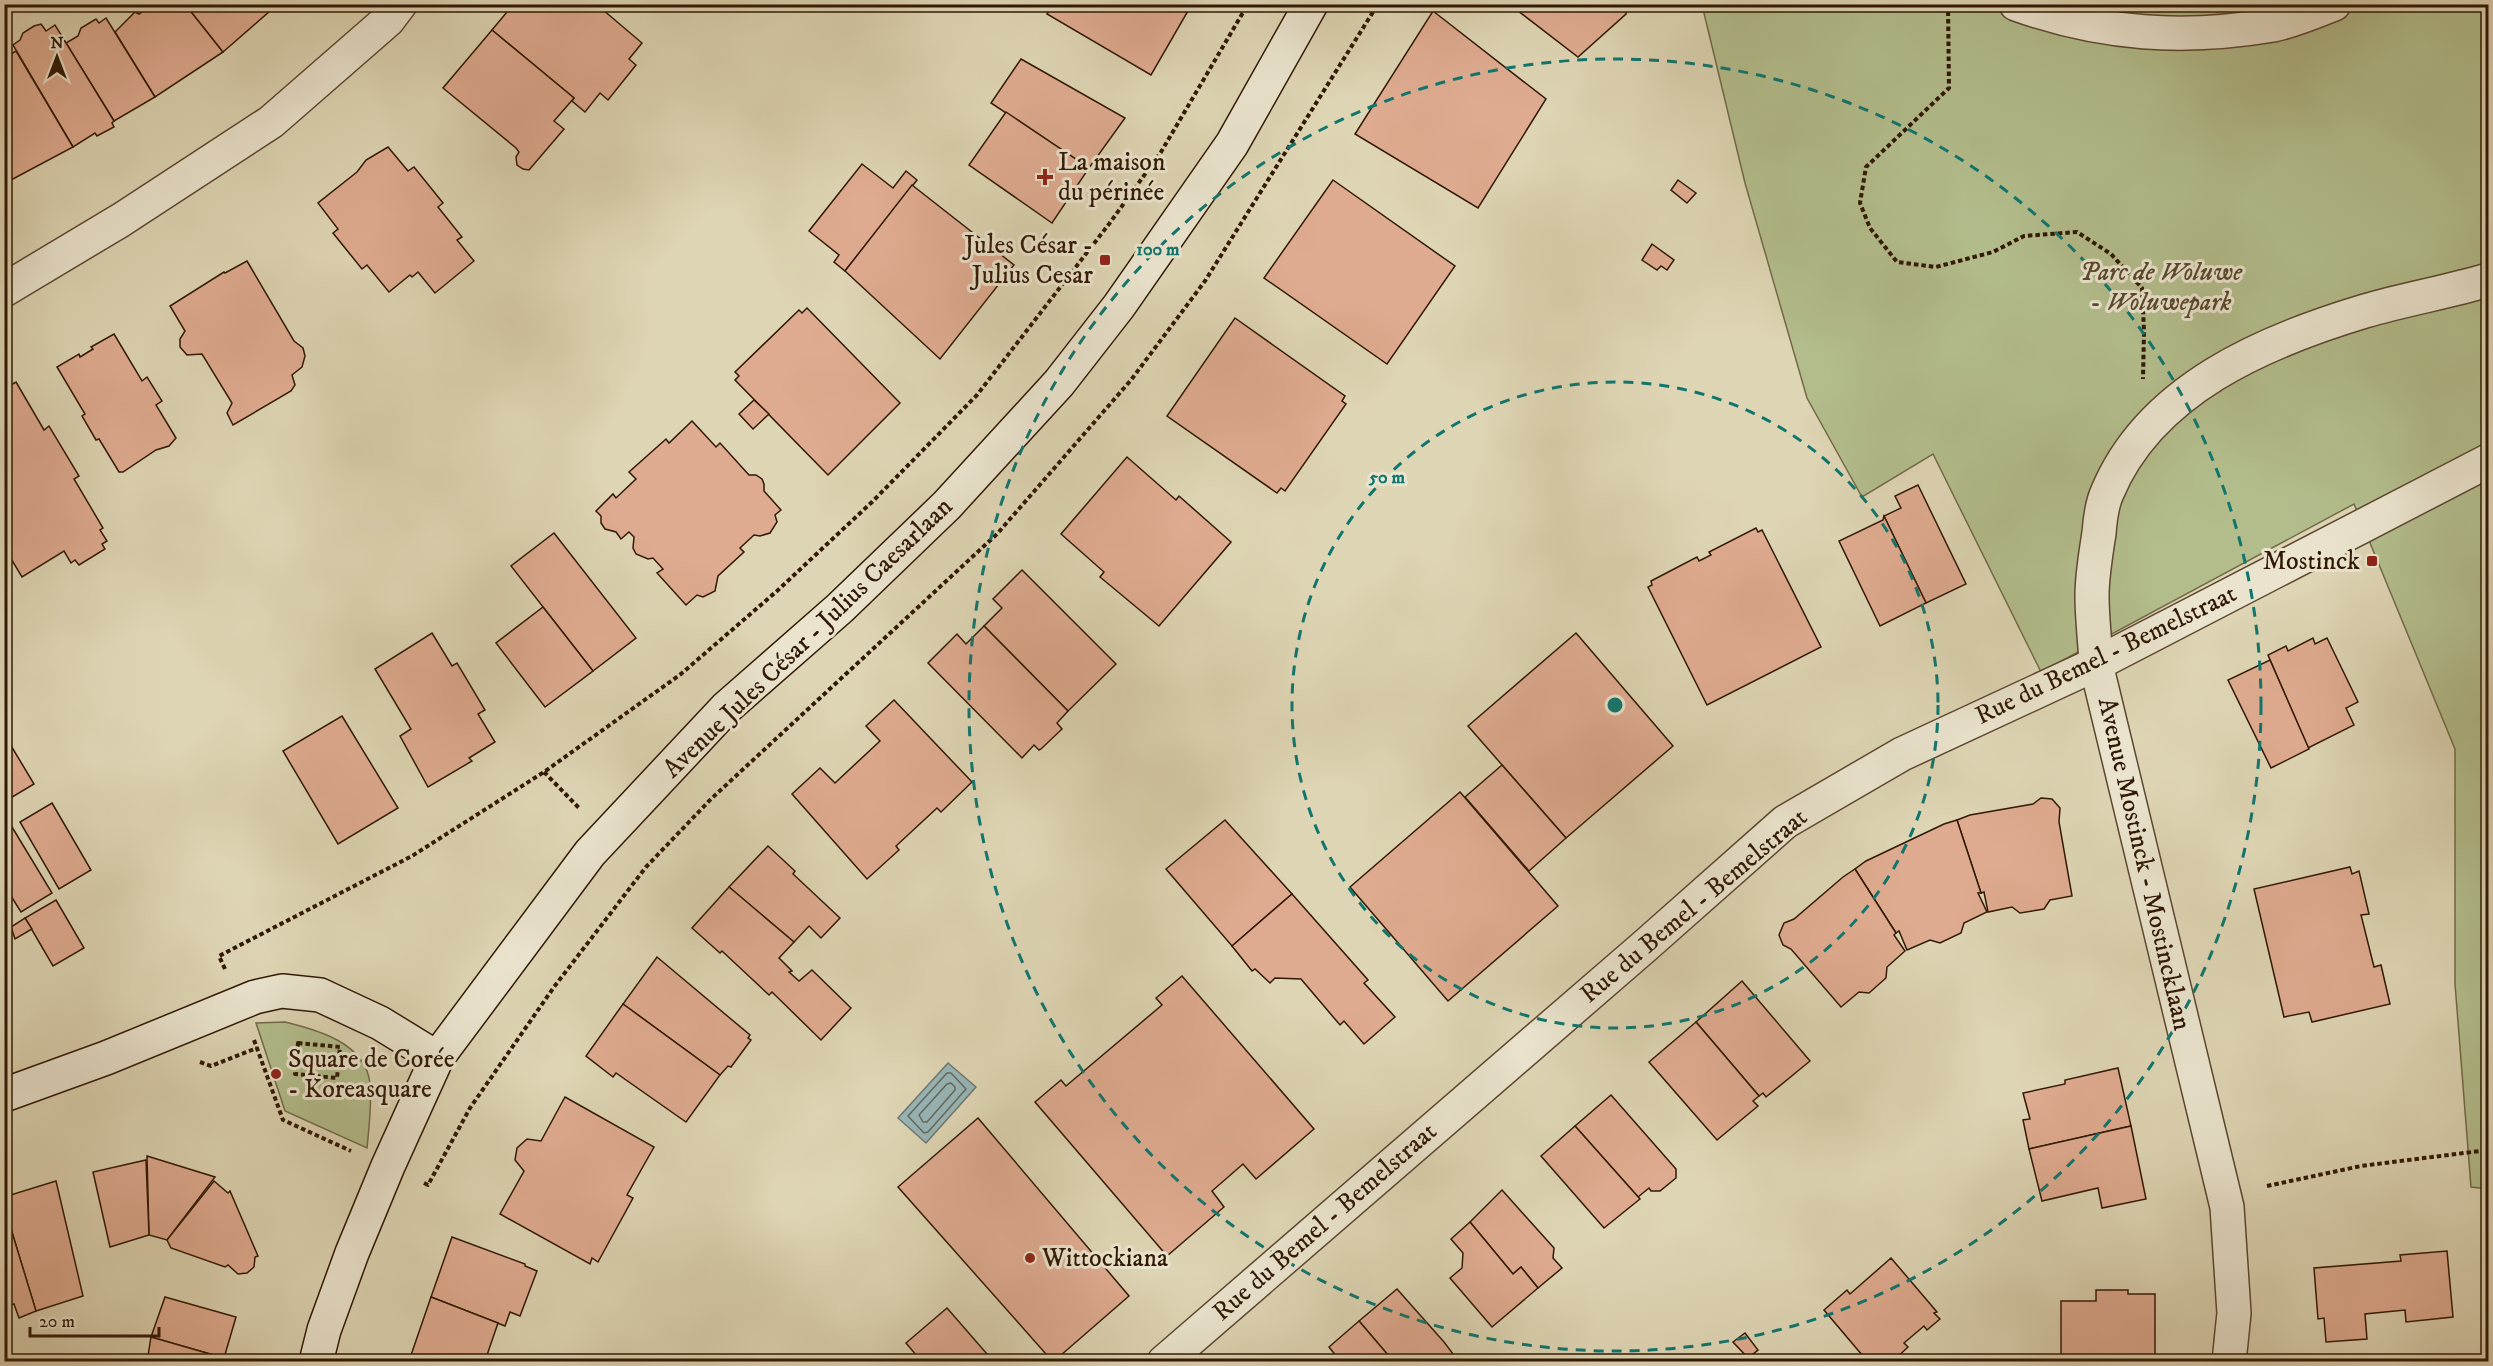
<svg xmlns="http://www.w3.org/2000/svg" width="2493" height="1366" font-family="'IM FELL DW Pica',serif">
<style>
.green{fill:#b3bd8c;stroke:#726a48;stroke-width:1.5}
.water{fill:#97b6b8;stroke:#6e7770;stroke-width:1.5}
.lines{fill:none;stroke-linecap:round;stroke-linejoin:round}
.shore{stroke:#64675e;stroke-width:1.5}
.building{fill:#dfab90;stroke:#301804;stroke-width:1.5}
.street-casing{stroke:#5c4730;stroke-width:36}
.secondary-casing{stroke:#301804;stroke-width:36}
.path{stroke:#301804;stroke-width:4;stroke-dasharray:4.5 3;stroke-linecap:butt}
.street{stroke:#eae4ce;stroke-width:33}
.secondary{stroke:#eae4ce;stroke-width:33}
.ring{fill:none;stroke:#0f766e;stroke-width:3;stroke-dasharray:10 8}
.poi-dot{fill:#8f2418;stroke:#eae4ce;stroke-width:2}
.labels{text-anchor:middle;dominant-baseline:central;stroke-width:6;stroke-linejoin:round;paint-order:stroke}
.poi-label{font-size:26px;fill:#301804;stroke:#eae4ce;text-anchor:start}
.park-label{font-size:26px;font-style:italic;fill:#574a2d;stroke:#eae4ce}
.street-label{font-size:26px;fill:#301804;stroke:#eae4ce}
.centre{fill:#0f766e;stroke:#eae4ce;stroke-width:3}
.ring-label{font-size:18px;text-anchor:middle;font-weight:bold;fill:#0f766e;stroke:#eae4ce;stroke-width:6;stroke-linejoin:round;paint-order:stroke}
</style>
<rect width="100%" height="100%" fill="#ded5b4"/>
<filter id="stains"><feTurbulence type="fractalNoise" baseFrequency=".00333" numOctaves="4"/><feColorMatrix values="0 0 0 0 .2 0 0 0 0 .09 0 0 0 0 .02 0 0 0 .5 -.17"/></filter>
<radialGradient id="worn" r=".72"><stop offset=".6" stop-color="#630" stop-opacity="0"/><stop offset="1" stop-color="#630" stop-opacity=".3"/></radialGradient>
<g class="green">
<path d="M1702 5H2488V1189L2471 1187 2455 984V749L2354 504 2041 672 1933 454 1862 497 1807 398 1745 183Z"/>
<path d="M285 1022C318 1030 365 1043 370 1083 372 1104 369 1127 367 1148L285 1111 256 1023Z"/>
</g>
<path class="water" d="M948 1063 976 1087 926 1143 898 1118Z"/>
<g class="lines">
<g class="shore">
<path d="M947 1073H951L966 1089 928 1132 924 1133 908 1116Z"/>
<path d="M951 1083 955 1087V1090L927 1122H923L919 1115 947 1084Z"/>
</g>
</g>
<g class="building">
<path d="M152 4H185L223 52 155 97 115 32 135 12 139 14Z"/>
<path d="M185 4H278L223 52Z"/>
<path d="M510 4H596L642 43 629 59 636 65 608 100 600 93 585 112 572 101 574 98 492 30 512 6Z"/>
<path d="M1053 4H1192L1151 75 1047 14Z"/>
<path d="M1509 4H1628L1626 14 1578 57Z"/>
<path d="M1433 11 1546 99 1478 208 1355 134Z"/>
<path d="M106 18 155 97 114 121 66 43 78 36 81 28 96 19 99 23Z"/>
<path d="M41 24 46 31 55 25 114 121 112 123 114 127 97 136 95 133 73 147 13 45 20 40 23 33 34 26Z"/>
<path d="M492 30 574 98 554 121 564 129 529 170 523 169 517 165 516 157 519 152 516 148 443 88Z"/>
<path d="M16 51 73 147 11 180 4 170V58Z"/>
<path d="M1021 59 1125 118 1089 168 991 103Z"/>
<path d="M1006 112 1089 168 1052 223 969 165Z"/>
<path d="M388 147 408 171 414 167 443 203 438 207 462 237 457 240 474 261 435 293 418 272 412 277 410 275 389 292 367 265 362 269 333 233 338 229 318 203 357 172 366 160Z"/>
<path d="M862 164 893 188 906 171 917 180 845 271 834 262 839 255 809 231Z"/>
<path d="M1333 180 1455 266 1387 364 1264 278Z"/>
<path d="M1678 180 1696 193 1687 203 1671 190Z"/>
<path d="M912 185 1014 265 940 359 845 271Z"/>
<path d="M1652 244 1674 260 1667 270 1661 266 1657 270 1642 260Z"/>
<path d="M247 261 294 341 303 348 305 356 302 367 292 375 295 385 291 391 233 425 227 413 232 403 202 354 187 355 180 347V339L185 331 170 306 224 272 225 273Z"/>
<path d="M807 308 900 403 828 475 735 380 739 376 735 372 799 310 802 313Z"/>
<path d="M1235 318 1345 396 1342 401 1346 404 1285 491 1281 488 1277 493 1167 416Z"/>
<path d="M114 334 142 381 147 377 162 401 156 405 176 438 169 446 156 450 123 472H119L99 439 96 440 82 416 85 414 57 367 79 354 80 357 93 349 91 347Z"/>
<path d="M16 382 44 430 49 426 79 476 74 479 103 528 100 530 107 541 102 544 105 549 79 565 75 560 71 563 64 551 22 577 4 547V389Z"/>
<path d="M754 400 769 414 753 429 739 414Z"/>
<path d="M692 421 716 447 720 443 749 475H756L762 479 764 484V491L781 510 775 515 777 522 770 533 760 536 754 535 740 548 744 552 718 576 715 591 703 597 697 595 686 605 657 573 663 569 653 558 648 559 636 554 633 548 634 537 629 532 621 539 616 532 605 529 601 523V516L596 511 613 494 616 498 636 479 629 472 666 439 669 443Z"/>
<path d="M1127 457 1176 500 1179 496 1231 542 1159 626 1100 577 1104 572 1061 534Z"/>
<path d="M1918 485 1966 584 1926 603 1884 516 1901 508 1895 496Z"/>
<path d="M1884 516 1926 603 1880 626 1839 541 1883 520Z"/>
<path d="M1756 528 1758 532 1762 530 1821 647 1707 705 1648 587 1652 585 1651 581 1697 557 1699 561 1711 555 1709 552Z"/>
<path d="M554 533 636 638 593 671 511 566Z"/>
<path d="M1022 570 1116 664 1068 711 984 626 1002 608 993 599Z"/>
<path d="M543 607 593 671 545 707 496 643Z"/>
<path d="M984 626 1068 711 1057 723 1062 729 1041 749 1039 750 1034 745 1022 758 928 663 957 634 966 644Z"/>
<path d="M432 633 452 666 457 663 485 710 478 714 495 742 469 758 472 761 428 787 400 736 411 729 375 669Z"/>
<path d="M1576 633 1673 746 1566 838 1468 726Z"/>
<path d="M2313 638 2315 644 2327 638 2358 702 2346 708 2354 725 2308 748 2268 655 2286 646 2288 651Z"/>
<path d="M2270 660 2309 749 2271 768 2228 680Z"/>
<path d="M894 700 972 782 941 812 937 808 896 846 899 850 867 879 792 794 820 768 835 783 880 741 866 726Z"/>
<path d="M342 716 398 808 338 844 283 751Z"/>
<path d="M4 734 34 784 4 802Z"/>
<path d="M1502 765 1566 838 1529 871 1465 797Z"/>
<path d="M1460 792 1558 906 1448 1001 1350 887Z"/>
<path d="M2041 798 2052 799 2060 808 2059 822 2072 896 2050 900 2044 909 2020 913 2012 907 1988 912 1984 892 1981 893 1957 820 1970 815 2033 804Z"/>
<path d="M52 803 91 870 59 889 20 822Z"/>
<path d="M1225 820 1292 894 1232 946 1166 869Z"/>
<path d="M1957 820 1981 893H1978L1987 912 1964 923 1961 933 1940 943 1930 940 1907 950 1899 931 1896 933 1855 869 1866 861 1944 824Z"/>
<path d="M12 827 52 893 21 912 4 885V831Z"/>
<path d="M768 846 795 871 793 874 840 918 821 938 809 926 794 942 729 887Z"/>
<path d="M2350 867 2352 874 2359 871 2369 914 2361 915 2374 967 2381 965 2390 1004 2312 1022 2309 1012 2284 1017 2254 889Z"/>
<path d="M1855 869 1896 933 1894 935 1905 951 1887 967 1886 978 1869 993 1859 992 1841 1007 1791 949 1783 945 1779 935 1784 923 1794 919 1843 877Z"/>
<path d="M729 887 794 942 779 958 792 971 789 972 799 981 812 970 851 1008 821 1040 772 992 769 995 722 951 720 953 692 928Z"/>
<path d="M1292 894 1368 980 1364 983 1395 1017 1364 1044 1344 1021 1340 1025 1301 979 1275 978 1270 983 1255 969 1252 971 1232 946Z"/>
<path d="M56 900 84 948 53 966 25 918Z"/>
<path d="M25 918 32 929 15 939 11 927Z"/>
<path d="M657 957 750 1035 748 1038 751 1040 731 1067 728 1066 720 1075 623 1004Z"/>
<path d="M1182 976 1314 1129 1256 1179 1243 1164 1212 1191 1224 1207 1167 1256 1035 1102 1061 1080 1066 1086 1162 1005 1156 998Z"/>
<path d="M1742 981 1810 1061 1766 1097 1763 1093 1759 1096 1696 1022Z"/>
<path d="M623 1004 720 1075 686 1122 616 1073 613 1077 586 1056Z"/>
<path d="M1696 1022 1759 1096 1753 1101 1758 1106 1717 1140 1649 1062Z"/>
<path d="M2118 1068 2131 1126 2029 1149 2023 1120 2030 1119 2023 1093 2065 1084V1080Z"/>
<path d="M1611 1095 1676 1169V1178L1660 1191H1651L1649 1188 1638 1197 1575 1126Z"/>
<path d="M565 1097 654 1147 627 1195 633 1198 598 1262 592 1258 590 1264 500 1214 524 1171 515 1160 517 1148 527 1139 541 1141Z"/>
<path d="M978 1118 1129 1296 1053 1362 898 1187Z"/>
<path d="M1575 1126 1640 1199 1604 1228 1541 1156Z"/>
<path d="M2131 1126 2146 1199 2102 1208 2098 1188 2042 1201 2029 1149Z"/>
<path d="M147 1156 215 1177 167 1240 149 1235Z"/>
<path d="M146 1160 149 1235 110 1247 93 1172Z"/>
<path d="M56 1181 83 1296 36 1311 4 1206V1197Z"/>
<path d="M214 1181 228 1193 230 1191 258 1256 255 1257 254 1267 247 1273 238 1274 228 1265 225 1267 171 1248 167 1240Z"/>
<path d="M1502 1190 1554 1248 1553 1258 1562 1268 1538 1288 1521 1267 1513 1274 1470 1222Z"/>
<path d="M4 1206 36 1311 19 1318 14 1304 4 1307Z"/>
<path d="M1470 1222 1513 1274 1521 1267 1538 1288 1492 1327 1450 1278 1462 1268 1463 1253 1451 1239Z"/>
<path d="M452 1237 525 1264V1266L537 1271 520 1316 510 1312 505 1326 431 1297Z"/>
<path d="M2447 1251 2453 1317 2406 1322 2405 1310 2365 1314 2367 1339 2326 1342 2324 1318 2318 1319 2314 1268 2401 1261 2400 1255Z"/>
<path d="M1891 1258 1937 1312 1934 1313 1940 1319 1927 1330 1924 1326 1904 1343 1908 1347 1892 1362H1868L1824 1310 1847 1290 1850 1294Z"/>
<path d="M1397 1289 1444 1342 1456 1358 1452 1362H1394L1359 1321Z"/>
<path d="M2096 1290H2128V1294H2155V1362H2115V1355H2061V1301H2096Z"/>
<path d="M165 1297 236 1317 224 1358 151 1337Z"/>
<path d="M431 1297 498 1323 486 1358 494 1362H422L410 1358Z"/>
<path d="M947 1308 994 1362H917L915 1359 917 1356 906 1343Z"/>
<path d="M1359 1321 1394 1362H1341L1329 1347Z"/>
<path d="M1745 1333 1758 1350 1748 1358 1733 1342Z"/>
<path d="M151 1337 224 1358 223 1362H147Z"/>
</g>
<g class="lines">
<defs>
<g id="street">
<path d="M2016 4C2102 35 2184 40 2273 25 2293 21 2314 12 2334 4"/>
<path d="M4 290 121 220 271 122 388 20 400 4"/>
<path d="M1164 1362 1645 946 1785 822 1902 754 2096 664 2488 461"/>
<path d="M2229 1362 2234 1313 2227 1207 2096 664C2095 641 2092 618 2092 596 2092 575 2096 553 2099 533 2100 520 2102 504 2107 493 2150 389 2265 341 2365 311 2406 299 2448 292 2488 280"/>
</g>
<g id="secondary">
<path d="M4 1095 106 1058 255 997 282 991 320 995 380 1023 437 1058"/>
<path d="M316 1362 324 1330 352 1253 388 1166 437 1058 590 853 726 708 840 608 947 505 1059 383 1119 306 1232 144 1311 4"/>
</g>
</defs>
<use href="#street" class="street-casing"/>
<use href="#secondary" class="secondary-casing"/>
<g class="path">
<path d="M1948 4 1949 88 1866 167 1860 203 1870 228 1897 262 1936 267 1993 252 2024 236 2077 232 2111 254 2142 288 2144 331 2143 379"/>
<path d="M544 772 579 808"/>
<path d="M225 969 219 956 412 856 544 772 681 674 777 591 872 502 977 395 1109 224 1161 152 1248 4"/>
<path d="M254 1040 283 1120 351 1151"/>
<path d="M298 1043 340 1047 337 1078 295 1074Z"/>
<path d="M200 1062 211 1066 257 1048"/>
<path d="M424 1183 428 1185 470 1108 554 987 646 867 711 799 997 534 1131 380 1205 281 1378 4"/>
<path d="M2267 1186 2361 1166 2488 1150"/>
</g>
<use href="#street" class="street"/>
<use href="#secondary" class="secondary"/>
</g>
<g class="ring">
<circle cx="1615" cy="705" r="323"/>
<circle cx="1615" cy="705" r="646"/>
</g>
<g class="poi-dot">
<path d="M1042 168h6v6h6v6h-6v6h-6v-6h-6v-6h6z"/>
<rect x="1099" y="254" width="12" height="12" rx="3"/>
<rect x="2366" y="555" width="12" height="12" rx="3"/>
<circle cx="276" cy="1074" r="6"/>
<circle cx="1030" cy="1258" r="6"/>
</g>
<g class="labels">
<g class="poi-label">
<text x="1058" y="162">La maison<tspan x="1058" dy="30">du périnée</tspan></text>
<text x="1093" y="245" text-anchor="end">Jules César -<tspan x="1093" dy="30">Julius Cesar</tspan></text>
<text x="2360" y="561" text-anchor="end">Mostinck</text>
<text x="288" y="1059">Square de Corée<tspan x="288" dy="30">- Koreasquare</tspan></text>
<text x="1042" y="1258">Wittockiana</text>
</g>
<g class="park-label">
<text x="2161" y="272">Parc de Woluwe<tspan x="2161" dy="30">- Woluwepark</tspan></text>
</g>
<g class="street-label">
<text transform="translate(808 638) rotate(-44)">Avenue Jules César - Julius Caesarlaan</text>
<text transform="translate(2106 655) rotate(-26)">Rue du Bemel - Bemelstraat</text>
<text transform="translate(2144 864) rotate(77)">Avenue Mostinck - Mostincklaan</text>
<text transform="translate(1694 906) rotate(-40)">Rue du Bemel - Bemelstraat</text>
<text transform="translate(1325 1222) rotate(-41)">Rue du Bemel - Bemelstraat</text>
</g>
</g>
<circle cx="1615" cy="705" r="9" class="centre"/>
<g class="ring-label">
<text x="1158" y="255">100 m</text>
<text x="1387" y="483">50 m</text>
</g>
<rect width="2493" height="1366" fill="none" stroke="#ded5b4" stroke-width="24"/>
<rect x="6" y="6" width="2481" height="1354" fill="none" stroke="#301804" stroke-width="3"/>
<rect x="12" y="12" width="2469" height="1342" fill="none" stroke="#301804" stroke-width="1.5"/>
<g transform="translate(57 57)" stroke="#eae4ce" stroke-width="4.5" paint-order="stroke">
<path d="M0-4.5L10 22L0 15L-10 22Z" fill="#301804"/>
<text y="-9" font-size="16" font-weight="bold" text-anchor="middle" fill="#301804">N</text>
</g>
<path d="M30 1327v9h129v-9" fill="none" stroke="#301804" stroke-width="3"/>
<text x="39" y="1327" font-size="18" fill="#301804" stroke="#eae4ce" stroke-width="4.5" paint-order="stroke">20 m</text>
<rect width="100%" height="100%" filter="url(#stains)"/>
<rect width="100%" height="100%" fill="url(#worn)"/>
</svg>
